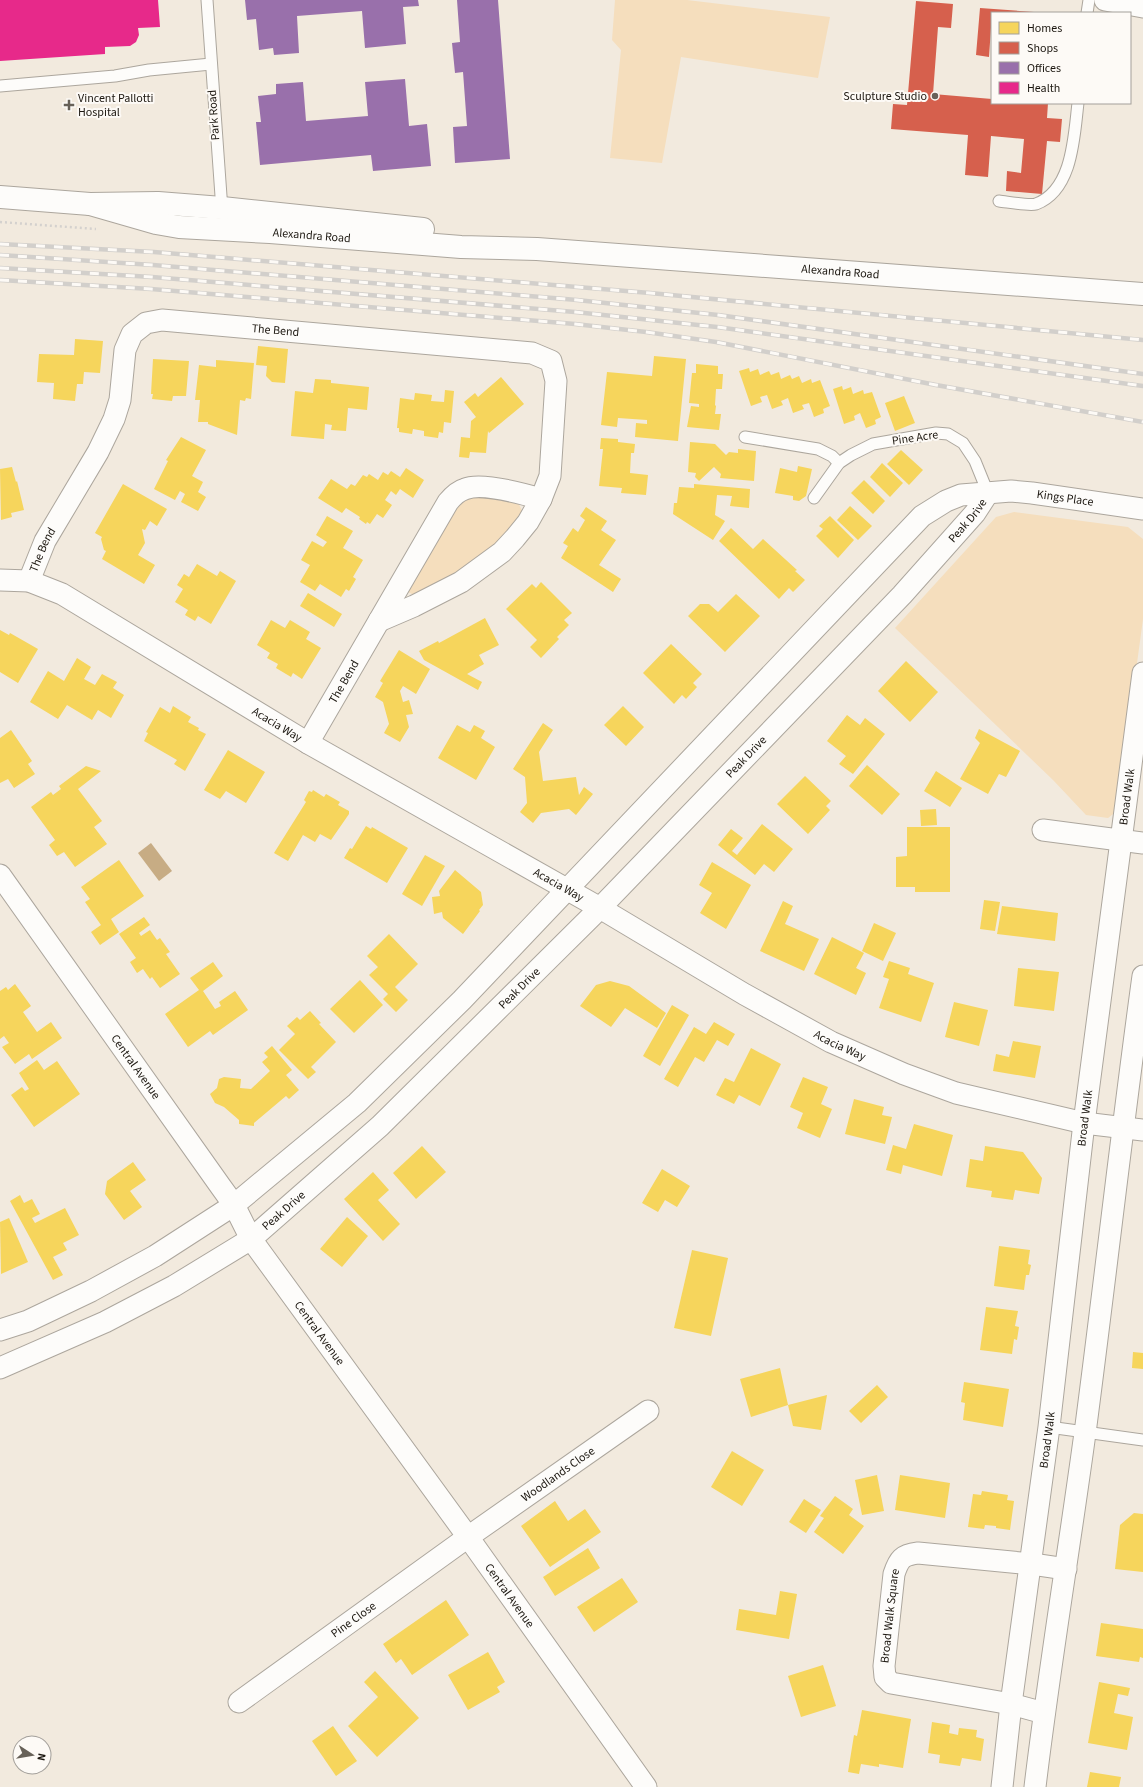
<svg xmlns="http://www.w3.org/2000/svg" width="1143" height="1787" font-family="'Source Sans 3',sans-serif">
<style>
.green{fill:#f5debd}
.water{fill:#c7ac84}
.homes{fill:#f6d55c}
.shops{fill:#d6604d}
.offices{fill:#9970ab}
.health{fill:#e7298a}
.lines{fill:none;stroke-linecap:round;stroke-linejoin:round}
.lane-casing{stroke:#aca69d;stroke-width:13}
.street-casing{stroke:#aca69d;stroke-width:23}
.secondary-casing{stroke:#aca69d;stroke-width:24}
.path{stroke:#d4d1ce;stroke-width:2.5;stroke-dasharray:2 3;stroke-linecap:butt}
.lane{stroke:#fdfcfa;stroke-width:11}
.street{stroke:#fdfcfa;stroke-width:21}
.secondary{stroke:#fdfcfa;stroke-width:22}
.rail-casing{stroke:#d2cfcb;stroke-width:4.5}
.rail{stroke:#fdfaf6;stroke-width:3;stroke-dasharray:9;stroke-linecap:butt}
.poi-dot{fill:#676158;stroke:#fdfaf6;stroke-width:1.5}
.labels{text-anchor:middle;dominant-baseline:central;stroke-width:4;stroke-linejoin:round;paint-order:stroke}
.poi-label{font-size:12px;fill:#1c1710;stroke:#fdfaf6;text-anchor:end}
.street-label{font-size:12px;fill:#1c1710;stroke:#fdfaf6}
</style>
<rect width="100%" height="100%" fill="#f2eade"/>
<g class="green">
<path d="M615 0H687L830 17 818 78 681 57 662 163 610 158 621 50 612 40Z"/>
<path d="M464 494 518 502 522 511 521 518 482 560 414 595 408 592 407 589Z"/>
<path d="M1014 512 1128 527 1143 539V619L1117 811 1108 818 1086 815 1053 780 895 628 996 517Z"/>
</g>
<path class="water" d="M151 843 172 871 159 881 138 853Z"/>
<g class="homes">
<path d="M75 339 103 341 100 373 84 372 83 384H77L75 401 53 399 54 383 37 382 39 354 74 355Z"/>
<path d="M258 346 288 349 285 383 272 382 266 376 267 366 256 365Z"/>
<path d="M654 356 686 359 678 441 635 437 636 423 647 424V420L618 418 617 427 601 425 607 372 652 376Z"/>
<path d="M153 359 189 361 186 396H173L172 401 152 399 153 394H151Z"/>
<path d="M216 360 254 363 251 399 246 398 245 401 240 400 237 435 208 424V422H198L200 400H195L199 365 216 367Z"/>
<path d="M696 364 718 366V374H723L722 389H716L715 405 716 406 715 414H721L719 430 687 427 691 406 699 407V404L689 403 692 373H696Z"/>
<path d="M749 368 750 372 758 369 760 375 769 371 771 375 779 372 781 379 790 375 792 379 799 376 802 383 811 379 812 383 820 380 830 406 823 409 824 413 814 417 809 403 802 405 804 409 793 413 788 398 781 401 783 405 772 409 767 395 760 397 762 402 751 406 739 371Z"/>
<path d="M501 377 524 404 489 433 488 431 486 453 470 452 469 458 459 457 461 437 470 438 471 421 476 417 464 402 475 393 478 397Z"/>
<path d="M315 379 331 380V383L369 387 367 410 348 408 346 431 331 430 332 425 325 424 324 439 291 436 295 391 313 393Z"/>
<path d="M842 386 843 390 851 387 853 394 863 390 864 394 872 392 881 417 875 420 876 424 866 428 860 413 854 416 855 420 844 424 833 389Z"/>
<path d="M445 390 454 391 451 423 444 422 443 433 439 432 438 438 424 436V431L413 429 412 434 399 432V428H397L400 398 414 400 415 393 432 395 431 401 444 402Z"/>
<path d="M904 396 915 423 895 431 885 403Z"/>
<path d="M181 437 206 450 192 476 203 482 198 492 206 497 198 511 181 502 185 494 180 491 175 500 154 489 168 461 166 460Z"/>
<path d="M601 438 618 439V442L635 444 634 453H631L630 473 648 475 646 495 621 493 622 488 599 486 603 449H600Z"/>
<path d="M690 442 715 444 726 455 729 452 738 453V449L756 451 754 481 720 478 721 474 714 467 699 481 695 477 696 473 688 472Z"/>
<path d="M901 450 923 470 909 485 887 464Z"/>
<path d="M882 463 903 483 890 497 870 477Z"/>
<path d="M798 466 812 469 806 496 799 501 793 500V496L775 493 780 468 797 472Z"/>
<path d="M12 467 16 482 17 481 24 510 11 513 12 517 1 520 0 469Z"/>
<path d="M406 468 424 480 413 498 400 489 396 495 391 491 385 500 392 505 383 518 377 514 370 524 367 522 366 524 359 519 360 517 346 508 342 513 318 498 331 479 347 489 351 484 355 486 363 475 367 477 369 474 378 480 383 472 388 475 391 471 400 477Z"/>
<path d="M864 480 885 501 873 514 851 493Z"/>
<path d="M123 484 167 509 157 526 150 521 145 530 142 529 145 543 138 555 155 565 144 584 102 559 106 551 104 550 101 539 102 537 95 533Z"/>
<path d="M694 484 750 489 749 508 730 506 732 496 717 495 715 515 725 521 713 540 673 514 674 503H677L679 487 694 488Z"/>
<path d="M850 506 872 526 858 540 837 520Z"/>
<path d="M586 507 607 521 601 530 616 540 599 565 621 579 613 592 561 558 568 546 563 543 573 528 578 532 585 520 580 516Z"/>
<path d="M327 516 353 531 343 548 363 560 353 577 356 579 349 591 346 589 341 597 320 584 315 591 300 582 310 565 301 560 312 541 323 547 327 542 316 535Z"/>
<path d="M830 516 854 540 838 558 816 536 823 529 819 526Z"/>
<path d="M731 528 753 549 763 539 797 570 795 571 805 580 793 592 789 588 779 599 719 541Z"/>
<path d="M197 564 217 576 220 571 236 581 211 624 198 616 195 621 185 615 188 610 175 602 183 589 177 585 184 574 189 577Z"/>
<path d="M541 582 572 613 564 620 569 625 557 637 559 639 541 658 530 647 537 640 506 609 532 584 536 588Z"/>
<path d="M308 593 342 614 334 627 300 606Z"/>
<path d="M736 594 760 616 725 652 688 616 700 604H709L718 612Z"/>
<path d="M485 618 499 645 479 655 484 664 467 674 482 682 478 690 424 660 419 651 438 641 439 643Z"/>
<path d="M271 620 285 628 290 620 310 632 306 639 321 648 302 679 293 673 291 677 276 668 278 664 267 658 270 653 257 645Z"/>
<path d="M0 630 9 635 10 633 38 649 18 683 0 672Z"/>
<path d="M671 644 702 674 693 683 697 687 686 699 682 695 674 704 643 673Z"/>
<path d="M399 650 430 669 416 694 403 686 400 691 403 702 409 700 413 714 406 715 409 727 400 742 384 733 389 724 383 702 375 697 383 683 380 681Z"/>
<path d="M77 658 91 667 84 679 95 685 102 674 117 682 113 688 124 695 111 718 98 710 92 720 67 705 58 719 30 702 48 671 64 681Z"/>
<path d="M906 661 938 692 910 722 878 691Z"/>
<path d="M173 706 191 717 188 722 199 728 198 730 206 734 185 771 174 764 177 760 144 741 148 733 146 732 160 707 170 713Z"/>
<path d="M623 706 644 727 626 746 604 725Z"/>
<path d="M847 715 860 725 865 718 885 734 853 774 839 764 846 756 827 741Z"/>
<path d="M543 723 553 730 539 752 543 781 576 777 579 795 584 787 593 794 576 815 569 809 541 813 533 823 520 812 527 803 525 777 513 769Z"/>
<path d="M457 725 470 732 474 725 485 731 481 738 495 747 476 780 438 758Z"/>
<path d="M979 729 1020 751 1006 777 999 774 988 794 960 779 980 743 975 738Z"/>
<path d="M11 730 32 761 28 764 35 774 14 788 8 779 0 783V738Z"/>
<path d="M228 750 265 772 246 803 226 791 220 799 204 790Z"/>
<path d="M867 765 900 794 882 815 849 786Z"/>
<path d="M86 766 101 771 78 789 102 821 94 827 107 844 75 867 64 852 57 856 49 845 55 840 31 807 51 792 53 795 61 789 59 786Z"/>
<path d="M936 771 962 788 950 807 924 791Z"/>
<path d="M805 776 831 801 826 806 830 810 808 834 777 804Z"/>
<path d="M313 790 324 797 326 794 340 802 338 805 349 811V814L331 840 320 834 315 842 303 835 288 861 274 853 306 802 304 800 309 791 312 792Z"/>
<path d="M936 809 937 825 921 826 920 810Z"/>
<path d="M762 824 793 849 774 872 764 864 755 875 718 845 731 829 743 838 732 851 737 855Z"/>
<path d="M366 826 371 829 372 827 408 848 387 883 344 858 350 848 352 849Z"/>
<path d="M907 827H950V892H915V887H896V857L907 856Z"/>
<path d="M425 855 445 866 422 906 402 894Z"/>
<path d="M119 860 144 896 111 919 119 932 100 945 91 932 101 925 85 902 90 899 81 887Z"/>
<path d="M712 862 751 885 726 929 700 913 712 893 699 885Z"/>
<path d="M455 870 481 892 483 905 479 910 480 911 463 934 443 918 442 912 434 914 432 897 440 896 439 891Z"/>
<path d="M984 900 1000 902 995 931 980 929Z"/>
<path d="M783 901 793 906 785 924 819 939 804 971 760 951Z"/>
<path d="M1002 906 1058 913 1055 941 997 934Z"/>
<path d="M144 917 150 925 139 933 141 936 150 930 157 940 160 938 170 952 166 954 180 974 160 988 152 977 150 979 143 969 137 973 130 962 136 958 119 934Z"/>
<path d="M874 923 896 933 883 961 862 951Z"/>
<path d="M389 934 418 964 395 987 408 1000 396 1012 383 999 388 994 369 975 378 967 367 956Z"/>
<path d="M832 937 864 953 856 968 866 973 856 995 814 974Z"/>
<path d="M889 961 910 968 908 974 934 983 921 1022 879 1008 889 979 883 977Z"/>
<path d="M213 962 223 976 203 991 215 1009 221 1006 219 1002 235 991 248 1010 213 1035 210 1031 188 1047 165 1014 199 990 190 978Z"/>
<path d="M1018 968 1059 972 1054 1011 1014 1006Z"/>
<path d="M360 980 383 1005 354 1033 330 1009Z"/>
<path d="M610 981 629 986 666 1013 657 1028 625 1008 611 1027 580 1006 596 985Z"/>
<path d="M15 984 31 1006 23 1012 37 1032 51 1022 62 1038 32 1059 29 1054 15 1064 2 1047 9 1043 4 1036 0 1039V991L6 987 8 990Z"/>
<path d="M954 1002 988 1010 979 1046 945 1037Z"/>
<path d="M672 1005 689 1015 660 1066 643 1056Z"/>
<path d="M310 1011 321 1023 319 1024 336 1042 311 1067 316 1072 308 1079 279 1050 295 1034 287 1026 297 1017 300 1020Z"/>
<path d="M714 1022 735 1034 728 1046 717 1040 704 1062 695 1057 678 1087 664 1079 694 1027 706 1034Z"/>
<path d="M1013 1041 1041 1046 1035 1078 993 1071 996 1054 1009 1057Z"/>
<path d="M272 1046 292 1070 286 1075 299 1090 289 1099 286 1096 254 1123V1126L239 1124V1120L224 1107 215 1103 210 1094 217 1088 219 1079 224 1077 241 1079 240 1088 251 1089 270 1071 262 1062 268 1057 264 1053Z"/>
<path d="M751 1048 781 1064 760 1106 739 1095 734 1104 716 1095 725 1078 734 1082Z"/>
<path d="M37 1060 44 1070 57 1061 80 1094 34 1127 11 1095 22 1087 25 1091 29 1089 19 1073Z"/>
<path d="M803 1077 828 1087 821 1104 832 1109 820 1138 797 1128 803 1113 790 1107Z"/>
<path d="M854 1099 884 1107 882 1115 892 1117 885 1144 845 1134Z"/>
<path d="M914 1124 953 1135 942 1176 903 1165 901 1174 886 1170 893 1145 906 1149Z"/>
<path d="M422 1146 446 1172 416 1199 393 1173Z"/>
<path d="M985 1146 1023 1152 1042 1178 1039 1194 1015 1190 1013 1200 991 1197 992 1191 966 1187 970 1159 983 1161Z"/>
<path d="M133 1162 146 1180 130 1191 142 1207 124 1220 105 1194 107 1181Z"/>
<path d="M662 1169 690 1186 677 1207 665 1200 658 1212 642 1203Z"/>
<path d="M373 1172 389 1190 378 1200 400 1224 383 1241 344 1199Z"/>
<path d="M20 1195 24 1203 32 1199 40 1214 32 1218 35 1223 65 1208 79 1235 63 1243 67 1250 53 1257 63 1275 53 1280 10 1201Z"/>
<path d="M347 1217 368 1236 342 1267 320 1249Z"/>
<path d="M9 1218 28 1262 1 1274 0 1222Z"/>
<path d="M999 1246 1030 1250 1028 1264 1031 1265 1029 1275H1026L1024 1290 994 1286Z"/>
<path d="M692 1250 728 1258 711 1336 674 1328Z"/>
<path d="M986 1307 1018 1311 1015 1326 1019 1327 1017 1340 1014 1339 1012 1354 980 1350Z"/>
<path d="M1133 1352 1143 1353V1369L1132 1368Z"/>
<path d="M780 1368 788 1405 751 1417 740 1379Z"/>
<path d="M964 1382 1009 1389 1003 1427 963 1420 965 1403 961 1402Z"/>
<path d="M877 1385 888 1397 861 1423 849 1411Z"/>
<path d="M827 1395 821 1430 793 1426 788 1405Z"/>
<path d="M732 1451 764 1470 742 1506 711 1487Z"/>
<path d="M877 1475 884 1511 862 1515 855 1480Z"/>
<path d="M900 1475 950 1483 945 1518 895 1510Z"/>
<path d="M982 1491 1008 1495 1007 1500 1014 1501 1010 1530 996 1528V1526L985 1525 984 1529 968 1527 973 1494 981 1495Z"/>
<path d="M835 1496 853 1509 849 1515 864 1526 843 1554 814 1532 824 1518 820 1516Z"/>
<path d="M804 1499 821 1510 806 1533 789 1522Z"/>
<path d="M555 1501 568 1521 585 1509 601 1532 550 1567 521 1526Z"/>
<path d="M1134 1513 1143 1514V1572L1115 1569 1120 1525Z"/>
<path d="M588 1548 600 1568 555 1596 543 1577Z"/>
<path d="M622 1578 638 1602 594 1632 577 1607Z"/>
<path d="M780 1591 797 1594 789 1639 736 1630 739 1609 776 1615Z"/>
<path d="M446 1600 469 1635 412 1675 401 1659 396 1663 383 1644Z"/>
<path d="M1101 1623 1143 1629V1658L1140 1657 1139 1662 1096 1656Z"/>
<path d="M488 1652 505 1682 497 1687 500 1692 468 1710 448 1675Z"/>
<path d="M823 1665 836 1706 801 1717 788 1676Z"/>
<path d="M375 1671 419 1718 377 1757 348 1726 378 1697 364 1682Z"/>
<path d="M1099 1682 1130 1688 1128 1696 1118 1694 1114 1713 1133 1717 1127 1750 1088 1743Z"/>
<path d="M862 1710 911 1719 903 1768 879 1764V1767L861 1764 859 1774 848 1772 854 1735 857 1736Z"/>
<path d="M932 1722 950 1725 949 1733 958 1735 959 1728 977 1730 976 1737 984 1739 981 1761 962 1758 960 1766 939 1763 940 1755 928 1753Z"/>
<path d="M333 1726 357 1761 336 1776 312 1741Z"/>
<path d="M1090 1772 1121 1777 1119 1787H1087Z"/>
</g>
<g class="shops">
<path d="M916 1 953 4 951 28 938 27 933 94 992 99V103H1048L1047 118 1062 119 1060 142 1047 141 1042 194 1006 191 1007 171 1021 173 1024 139 991 136 988 177 965 175 968 135 891 129 893 104 907 105Z"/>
<path d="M980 8 1034 12V13H992L989 57 976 55Z"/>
</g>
<g class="offices">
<path d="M245 0H418L419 6 403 7 406 44 365 48 362 11 297 16 299 53 274 55 273 48 259 50 256 19 247 20Z"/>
<path d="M457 0H498L510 159 455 163 453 127 467 126 463 72 455 73 452 43 460 42Z"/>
<path d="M405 79 409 126 427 124 431 166 373 171 371 155 260 165 256 122H261L258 96 276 94V84L303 82 306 121 368 116 365 82Z"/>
</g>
<path class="health" d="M0 0H158L160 27 138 28 139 35 136 42 130 46 105 47V54L0 61Z"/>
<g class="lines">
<defs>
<g id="lane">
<path d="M207 0 222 210"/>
<path d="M1087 13 1089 0"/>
<path d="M0 86 115 76 149 70 211 64"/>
<path d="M999 201C1008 202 1029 206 1036 204 1073 190 1074 136 1078 103"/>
<path d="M745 437 818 449 832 456 839 463"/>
<path d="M814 498 839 463 851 455 873 444 936 433 948 434 963 443 975 461 988 493"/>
<path d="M1049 1427 1143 1440"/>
</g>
<g id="street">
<path d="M1105 0 1143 7"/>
<path id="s1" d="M0 580 29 581 62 594 308 743 600 908 744 994 831 1042 904 1074 956 1093 1084 1123 1143 1130"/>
<path id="s2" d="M29 581 45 541 98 452 114 419 120 400 125 350 132 334 146 323 162 320 532 353 551 361 556 381 550 476 541 499 528 522 515 538 502 552 461 582 414 606 379 621"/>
<path id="s3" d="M308 743 448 502C453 496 458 491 465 489 481 482 524 494 541 499"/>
<path d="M1043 830 1143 843"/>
<path id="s4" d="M0 875 221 1187 234 1205 251 1239 468 1537 646 1787"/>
<path id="s5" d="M0 1330 28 1321 91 1291 155 1256 234 1205 357 1103 462 1000 922 516 946 501 961 495 1011 491 1032 493 1143 509"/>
<path id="s6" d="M0 1368 105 1322 174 1286 251 1239 380 1126 600 908 902 595 975 513 988 493"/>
<path id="s7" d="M239 1702 468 1537 648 1411"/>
<path id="s8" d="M1044 1713 1011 1704 891 1683 885 1677 884 1666 894 1574C899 1559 902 1555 918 1553L1032 1564 1066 1569"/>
<path id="s9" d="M1002 1787 1011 1704 1049 1427 1084 1123 1143 673"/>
<path d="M1035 1787C1049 1669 1069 1551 1085 1433 1105 1281 1122 1128 1143 976"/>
</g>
<g id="secondary">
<path d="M0 197 90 204 158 203 222 208 423 229"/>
<path id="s10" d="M90 204 156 223 179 227 270 232 461 247 537 249 1143 294"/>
</g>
</defs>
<use href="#lane" class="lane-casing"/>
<use href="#street" class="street-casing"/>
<use href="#secondary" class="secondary-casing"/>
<path class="path" d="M0 222 96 229"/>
<use href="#lane" class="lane"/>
<use href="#street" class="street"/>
<use href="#secondary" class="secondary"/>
<defs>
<g id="rail">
<path d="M0 244 154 252 650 293 1143 340"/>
<path d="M0 255 153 265 577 300 718 315 1143 374"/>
<path d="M0 268 152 277 575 312 717 327 1143 386"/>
<path d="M0 280 151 289 575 324 646 332 716 342 936 385 1143 422"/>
</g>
</defs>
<use href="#rail" class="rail-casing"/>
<use href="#rail" class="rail"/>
</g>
<g class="poi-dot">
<circle cx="935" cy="96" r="4"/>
<path d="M67 99h4v4h4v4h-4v4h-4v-4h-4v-4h4z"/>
</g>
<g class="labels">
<g class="poi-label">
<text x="927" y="96">Sculpture Studio</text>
<text x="78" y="98" text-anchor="start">Vincent Pallotti<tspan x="78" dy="14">Hospital</tspan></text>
</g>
<g class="street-label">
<text transform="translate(214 115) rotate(-94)">Park Road</text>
<text stroke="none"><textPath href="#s10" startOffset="225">Alexandra Road</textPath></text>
<text stroke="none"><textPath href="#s10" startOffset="755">Alexandra Road</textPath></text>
<text stroke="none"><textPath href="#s2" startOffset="419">The Bend</textPath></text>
<text transform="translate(915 438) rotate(-8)">Pine Acre</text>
<text stroke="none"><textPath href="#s5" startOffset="1390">Kings Place</textPath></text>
<text stroke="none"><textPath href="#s6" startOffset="1298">Peak Drive</textPath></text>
<text stroke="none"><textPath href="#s2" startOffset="34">The Bend</textPath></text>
<text stroke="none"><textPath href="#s3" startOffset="71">The Bend</textPath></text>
<text stroke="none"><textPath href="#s1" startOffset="316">Acacia Way</textPath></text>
<text stroke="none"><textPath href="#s6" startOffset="974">Peak Drive</textPath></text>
<text stroke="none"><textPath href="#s9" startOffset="998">Broad Walk</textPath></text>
<text stroke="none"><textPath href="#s1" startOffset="640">Acacia Way</textPath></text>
<text stroke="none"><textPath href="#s6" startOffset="650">Peak Drive</textPath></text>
<text stroke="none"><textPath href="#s1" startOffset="964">Acacia Way</textPath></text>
<text stroke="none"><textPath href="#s4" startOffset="235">Central Avenue</textPath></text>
<text stroke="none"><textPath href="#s9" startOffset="674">Broad Walk</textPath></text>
<text stroke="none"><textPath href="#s6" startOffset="326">Peak Drive</textPath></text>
<text stroke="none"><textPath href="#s4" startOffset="559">Central Avenue</textPath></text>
<text stroke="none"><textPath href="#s9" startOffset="350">Broad Walk</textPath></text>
<text stroke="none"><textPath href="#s7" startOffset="392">Woodlands Close</textPath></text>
<text stroke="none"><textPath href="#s4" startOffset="883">Central Avenue</textPath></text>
<text stroke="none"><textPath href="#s8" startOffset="226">Broad Walk Square</textPath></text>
<text stroke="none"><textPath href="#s7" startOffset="141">Pine Close</textPath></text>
</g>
</g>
<rect x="991" y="12" width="140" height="92" fill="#fdfaf6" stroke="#a39f9a"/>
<rect x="999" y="22" width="20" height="12" fill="#f6d55c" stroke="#a39f9a"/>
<text x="1027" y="32" font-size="12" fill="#1c1710">Homes</text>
<rect x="999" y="42" width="20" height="12" fill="#d6604d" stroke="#a39f9a"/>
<text x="1027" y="52" font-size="12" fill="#1c1710">Shops</text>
<rect x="999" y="62" width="20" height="12" fill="#9970ab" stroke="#a39f9a"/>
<text x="1027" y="72" font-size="12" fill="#1c1710">Offices</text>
<rect x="999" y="82" width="20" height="12" fill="#e7298a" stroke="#a39f9a"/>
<text x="1027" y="92" font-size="12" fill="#1c1710">Health</text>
<g transform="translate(32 1755) rotate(102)"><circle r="19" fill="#fdfaf6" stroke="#a39f9a"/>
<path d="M0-3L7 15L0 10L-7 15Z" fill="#676158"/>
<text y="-6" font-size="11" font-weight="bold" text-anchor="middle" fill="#1c1710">N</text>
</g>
</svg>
